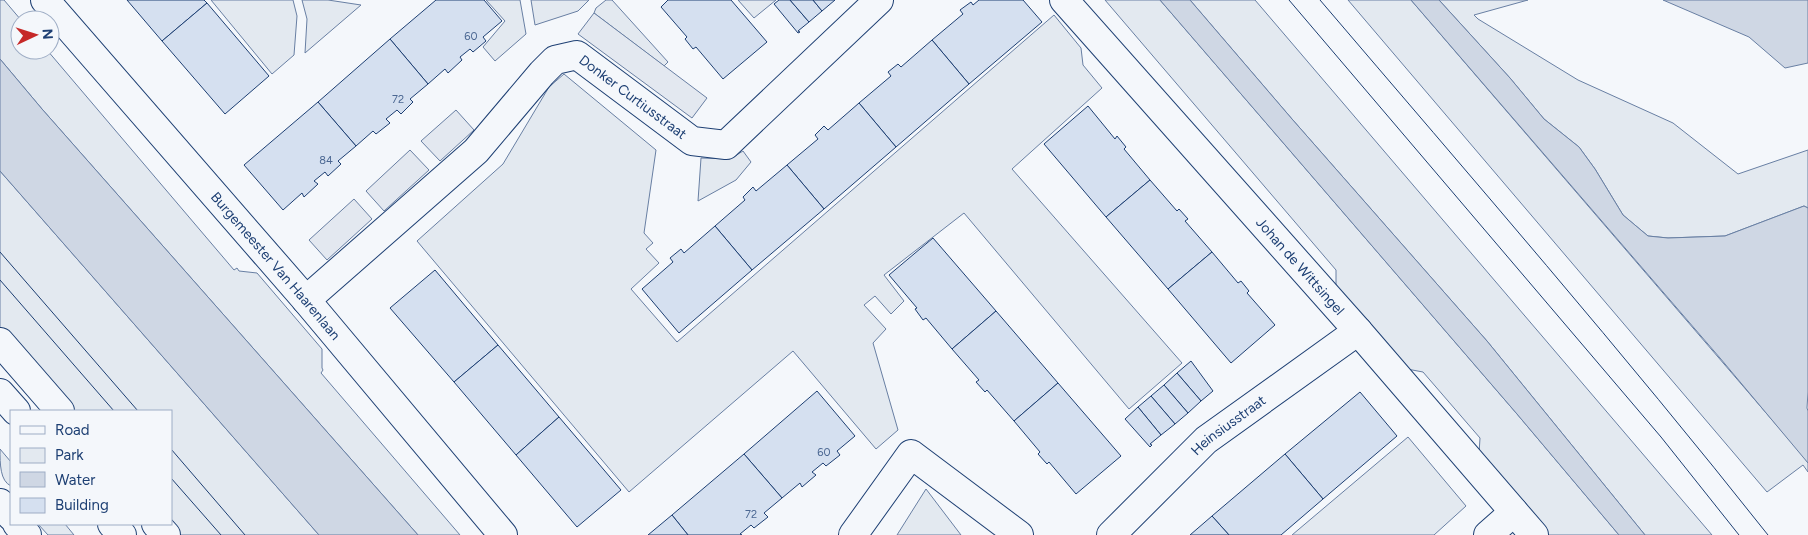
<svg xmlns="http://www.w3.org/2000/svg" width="1808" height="535" font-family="Figtree,sans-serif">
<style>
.green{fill:#e3e9f0;stroke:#687fa3}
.parking{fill:#e3e8f0;stroke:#687fa3}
.water{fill:#cfd7e4;stroke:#687fa3}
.building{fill:#d5e0f0;stroke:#1d3f73}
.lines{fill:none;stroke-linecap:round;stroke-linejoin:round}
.minor-casing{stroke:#1d3f73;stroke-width:30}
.secondary-casing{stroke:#1d3f73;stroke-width:30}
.minor{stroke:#f4f7fb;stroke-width:28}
.secondary{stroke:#f4f7fb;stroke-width:28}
.tram{stroke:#1d3f73;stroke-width:1}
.labels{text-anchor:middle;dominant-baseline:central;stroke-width:4;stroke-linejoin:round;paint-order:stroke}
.number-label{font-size:11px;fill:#4b6792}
.street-label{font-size:14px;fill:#1d3f73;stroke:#f4f7fb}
</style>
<rect width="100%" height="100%" fill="#f4f7fb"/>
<g class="green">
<path d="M0 0H4L21 20H20V50H47L234 270 237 268 239 271 257 273 322 349V368L323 370 321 373 460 535H418L42 109 0 59Z"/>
<path d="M211 0H293L297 16 294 55 272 74Z"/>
<path d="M302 0H328L361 5 305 53 307 19Z"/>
<path d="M486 0H520L526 34 495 61 483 47 505 21Z"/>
<path d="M531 0H589L578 11 535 25Z"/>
<path d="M606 0H612L668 62 664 66 594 13 596 8Z"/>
<path d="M738 0H776L754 18Z"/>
<path d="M1105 0H1160L1517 414 1619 535H1549L1479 454 1480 438 1423 372 1407 369 1336 287V270Z"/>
<path d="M1190 0H1255L1712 535H1645L1487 341 1292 119Z"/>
<path d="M1348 0H1411L1804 457 1808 463V472L1803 465 1767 492Z"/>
<path d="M1439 0H1528L1474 15 1478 19 1578 80 1673 123 1738 174 1808 150V208L1804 206 1725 236 1668 238 1648 236 1623 215 1595 169 1579 147 1544 119 1510 78Z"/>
<path d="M1054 15 1081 48 1083 65 1102 88 1012 169 1182 363 1129 409 964 213 884 275 904 301 891 314 875 296 864 305 886 329 873 343 898 430 876 449 793 351 629 492 417 241 503 164 549 87 564 74 656 150 644 233 653 243 646 249 659 263 631 289 677 342Z"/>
<path d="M743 151 751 162 736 180 698 201 701 158 730 159Z"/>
<path d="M0 171 319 535H177L171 524V411H71L0 328Z"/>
<path d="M1408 437 1466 506 1434 535H1292Z"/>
<path d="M0 449 11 462V486C0 481 0 464 0 449Z"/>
<path d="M926 489 961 535H897Z"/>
<path d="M38 524H65L74 535H48Z"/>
</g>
<g class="parking">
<path d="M594 13 707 98 692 118 578 34Z"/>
<path d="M456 110 474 130 440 161 421 141Z"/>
<path d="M410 150 429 170 384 211 366 191Z"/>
<path d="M354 199 372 219 327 260 309 240Z"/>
</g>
<g class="water">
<path d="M1160 0H1190L1292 119 1487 341 1645 535H1619L1517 414Z"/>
<path d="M1411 0H1439L1510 78 1544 119 1579 147 1595 169 1623 215 1648 236 1668 238 1725 236 1804 206 1808 208V392L1807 408 1808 411V463L1720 358Z"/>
<path d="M1663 0H1808V63L1785 68 1749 37Z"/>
<path d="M0 59 42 109 418 535H319L0 171Z"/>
</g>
<g class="building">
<path d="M127 0H204L207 3 162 41Z"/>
<path d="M436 0H484L502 21 483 37 486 41 473 52 470 49 460 57 462 60 448 73 445 69 428 84 390 39Z"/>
<path d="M668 0H731L767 42 723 79 696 47 693 49 685 39 687 37 661 7Z"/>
<path d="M779 0H790L809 22 798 31 800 32 798 33 774 4Z"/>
<path d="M790 0H813L822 11 809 22Z"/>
<path d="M813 0H835L822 11Z"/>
<path d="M979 0H1023L1042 22 969 84 932 40 963 14 960 10 971 2 973 5Z"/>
<path d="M207 3 269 76 225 114 162 41Z"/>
<path d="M390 39 428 84 410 99 413 102 401 114 397 110 386 119 390 123 376 134 373 131 356 146 318 102Z"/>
<path d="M932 40 969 84 896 147 859 103 891 76 888 72 898 64 901 67Z"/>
<path d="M318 102 356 146 338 161 341 164 328 176 325 172 314 181 318 184 304 197 302 193 283 210 244 165Z"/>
<path d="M859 103 896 147 824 209 787 165 818 139 815 135 824 126 828 130Z"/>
<path d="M1088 106 1115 139 1117 136 1126 147 1124 149 1150 180 1106 217 1044 144Z"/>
<path d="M787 165 824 209 752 270 715 226 745 200 743 197 753 187 756 191Z"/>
<path d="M1150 180 1177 211 1179 209 1188 219 1185 221 1212 252 1168 289 1106 217Z"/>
<path d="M715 226 752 270 679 333 642 289 673 262 670 258 681 249 684 253Z"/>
<path d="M933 238 996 311 952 349 926 318 923 320 915 309 917 308 889 275Z"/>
<path d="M1212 252 1238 283 1241 281 1249 291 1247 293 1275 325 1231 363 1168 289Z"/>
<path d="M435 270 498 345 454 382 390 308Z"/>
<path d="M996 311 1058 383 1014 421 987 390 985 392 976 382 979 380 952 349Z"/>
<path d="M498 345 559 417 516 455 454 382Z"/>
<path d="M1191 361 1213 391 1201 401 1177 373Z"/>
<path d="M1177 373 1201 401 1188 413 1164 385Z"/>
<path d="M1058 383 1121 456 1076 494 1049 462 1047 464 1038 454 1040 452 1014 421Z"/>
<path d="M1164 385 1188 413 1175 424 1151 396Z"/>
<path d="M817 391 855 436 837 451 840 455 826 466 823 463 812 472 816 475 802 487 800 483 782 498 744 454Z"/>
<path d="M1360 392 1397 436 1323 499 1285 454Z"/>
<path d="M1151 396 1175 424 1161 435 1138 407Z"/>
<path d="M1138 407 1161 435 1150 444 1152 445 1150 447 1125 419Z"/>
<path d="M559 417 621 490 577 527 516 455Z"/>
<path d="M744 454 782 498 764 513 768 517 754 528 751 525 740 534 742 535H688L672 515Z"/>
<path d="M1285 454 1323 499 1281 535H1229L1212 516Z"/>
<path d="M672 515 688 535H648Z"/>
<path d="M1212 516 1229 535H1190Z"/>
</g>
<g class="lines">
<defs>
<g id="minor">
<path id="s1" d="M45 0 306 300 503 535"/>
<path id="s2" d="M1064 0 1358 331 1534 535"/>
<path id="s3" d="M306 300 476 151 542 73 555 60 577 55 692 141 726 145 879 0"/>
<path d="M0 503 11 516"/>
<path d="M17 524 27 535"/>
<path d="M853 535 911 454 1019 535"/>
<path id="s4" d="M1111 535 1206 440 1358 331"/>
<path d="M1488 535 1514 512"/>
</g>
<g id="secondary">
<path d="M0 342 60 411"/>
<path d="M0 393 16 411"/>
<path d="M112 524 122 535"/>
<path d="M156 524 166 535"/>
</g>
</defs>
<use href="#minor" class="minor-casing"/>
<use href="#secondary" class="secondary-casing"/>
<use href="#minor" class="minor"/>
<use href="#secondary" class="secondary"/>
<g class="tram">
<path d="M1289 0 1661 437 1739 535"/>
<path d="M1320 0C1471 177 1624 353 1768 535"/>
<path d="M0 252 138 411"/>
<path d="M0 280 114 411"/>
<path d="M171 449 245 535"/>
<path d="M171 478 221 535"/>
</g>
</g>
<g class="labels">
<g class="number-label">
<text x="471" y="36">60</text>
<text x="398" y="99">72</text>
<text x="326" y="160">84</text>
<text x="824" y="452">60</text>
<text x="751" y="514">72</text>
</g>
<g class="street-label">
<text stroke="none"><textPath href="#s3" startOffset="439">Donker Curtiusstraat</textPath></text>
<text stroke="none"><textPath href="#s1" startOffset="352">Burgemeester Van Haarenlaan</textPath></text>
<text stroke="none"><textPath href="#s2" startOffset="356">Johan de Wittsingel</textPath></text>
<text stroke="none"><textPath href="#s4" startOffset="161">Heinsiusstraat</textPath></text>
</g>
</g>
<rect x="10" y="410" width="162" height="115" fill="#f4f7fb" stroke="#9eadc5"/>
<rect x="20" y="426" width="25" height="8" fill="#f4f7fb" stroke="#9eadc5"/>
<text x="55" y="435" font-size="15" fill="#1d3f73">Road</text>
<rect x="20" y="448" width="25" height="15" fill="#e3e9f0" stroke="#9eadc5"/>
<text x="55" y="460" font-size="15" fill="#1d3f73">Park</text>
<rect x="20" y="472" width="25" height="15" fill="#cfd7e4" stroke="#9eadc5"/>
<text x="55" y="485" font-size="15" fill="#1d3f73">Water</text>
<rect x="20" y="498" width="25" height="15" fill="#d5e0f0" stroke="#9eadc5"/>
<text x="55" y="510" font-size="15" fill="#1d3f73">Building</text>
<g transform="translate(35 35) rotate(86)"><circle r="24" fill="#f4f7fb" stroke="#9eadc5"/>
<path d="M0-4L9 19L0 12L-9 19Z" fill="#c62828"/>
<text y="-8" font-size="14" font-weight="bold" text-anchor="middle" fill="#1d3f73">N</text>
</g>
</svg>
